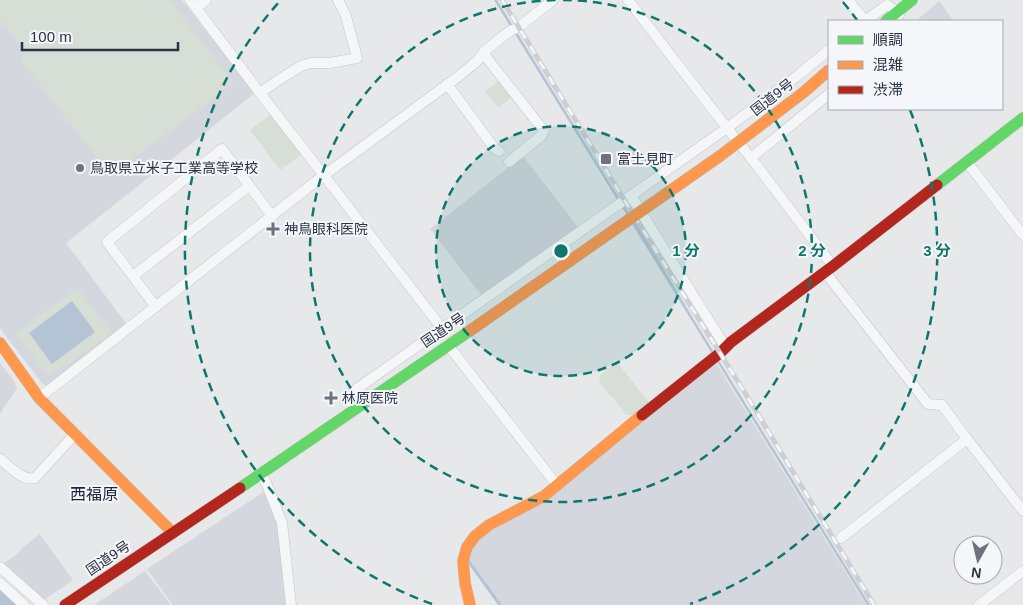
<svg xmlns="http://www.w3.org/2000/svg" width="1023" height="605" font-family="Helvetica,'Noto Sans JP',sans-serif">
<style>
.built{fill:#d4d7dd}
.green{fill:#d6ded6}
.water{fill:#b4c4d5}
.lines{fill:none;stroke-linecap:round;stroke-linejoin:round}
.stream{stroke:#b4c4d5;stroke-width:3}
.river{stroke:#b4c4d5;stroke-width:19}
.street-casing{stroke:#c4c6c8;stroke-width:11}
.fast-casing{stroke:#c4c6c8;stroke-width:12}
.slow-casing{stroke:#c4c6c8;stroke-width:12}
.jam-casing{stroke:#c4c6c8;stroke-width:12}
.street{stroke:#f5f6f7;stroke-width:10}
.fast{stroke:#63d668;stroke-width:11}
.slow{stroke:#ff974d;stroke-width:11}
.jam{stroke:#b3261e;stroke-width:11}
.rail-casing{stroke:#cecfd2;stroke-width:5}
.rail{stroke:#f4f6f9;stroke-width:3;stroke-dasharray:9;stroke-linecap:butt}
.slow-bridge-casing{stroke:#b8bbbf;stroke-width:12;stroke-linecap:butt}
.slow-bridge{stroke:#ff974d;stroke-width:11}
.ring{fill:none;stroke:#0f766e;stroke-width:2.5;stroke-dasharray:9 6}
.poi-dot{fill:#6c737f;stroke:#f4f6f9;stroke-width:2}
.labels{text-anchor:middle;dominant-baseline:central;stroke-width:4;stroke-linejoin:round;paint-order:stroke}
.street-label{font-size:14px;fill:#2b3445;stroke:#f4f6f9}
.poi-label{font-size:14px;fill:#2b3445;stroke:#f4f6f9;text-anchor:start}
.quarter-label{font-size:16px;fill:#1d2536;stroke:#f4f6f9}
.centre{fill:#0f766e;stroke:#f4f6f9;stroke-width:2.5}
.ring-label{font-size:15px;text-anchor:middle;font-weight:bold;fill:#0f766e;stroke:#f4f6f9;stroke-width:4;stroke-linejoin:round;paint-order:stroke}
</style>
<rect width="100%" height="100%" fill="#e6e8ea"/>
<g class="built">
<path d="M0 0H182L255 93 66 243 128 326 47 387 42 383 0 328Z"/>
<path d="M939 1 954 21H916Z"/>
<path d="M523 156 578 227 481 295 430 229Z"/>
<path d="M0 363 14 381 17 388 0 414Z"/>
<path d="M716 363 866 605H501L469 562 472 549 479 539Z"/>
<path d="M265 491 279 525 288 605H173L147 569Z"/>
<path d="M40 534 73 580 44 600 3 564 20 552V550Z"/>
<path d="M145 571 171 605H94Z"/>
</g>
<g class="green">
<path d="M0 0H170L234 83 118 170 105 168 22 63 24 50 0 20Z"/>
<path d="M499 80 512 97 499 107 497 106 485 92Z"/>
<path d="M271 114 302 154 280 170 250 130Z"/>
<path d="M78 288 112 333 49 377 15 333Z"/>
<path d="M617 362 650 404 634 415H626L613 397H611L599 381 600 375Z"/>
</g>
<g class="water">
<path d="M494 0H497L618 196 641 230 694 320 870 605H867Z"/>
<path d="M72 301 95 332 52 364 29 333Z"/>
</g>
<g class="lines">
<path class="stream" d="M469 562 500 605"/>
<path class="river" d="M0 594 12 605"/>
<defs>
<g id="street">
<path d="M190 0 260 93 445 332"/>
<path d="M628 0 727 128 751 158 833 266"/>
<path d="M848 0 865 21"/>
<path d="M196 8 206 0"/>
<path d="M865 21 887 5 898 12 899 15"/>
<path d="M483 53 544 131 541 136 509 162"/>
<path d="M447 84 495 149 499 151"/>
<path d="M260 93 280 79 301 66 311 63H330L357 58 346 16 338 0"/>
<path d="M751 158 829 94"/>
<path d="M967 162 1023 235"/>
<path d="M631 196 726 348"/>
<path d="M825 272 928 404 942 405 967 439 1023 511"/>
<path d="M133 276 249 186"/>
<path d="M156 307 107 242 222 149 272 216"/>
<path d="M448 345 556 484"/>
<path d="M39 398 315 182 459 76 477 61 486 50 502 37 510 31 519 27 553 0"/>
<path d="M353 410 351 397 355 390 727 128 797 76 829 50"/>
<path d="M0 459C10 467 22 481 35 478L75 434"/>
<path d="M261 474 267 485 282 523 291 605"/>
<path d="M841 538 967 439"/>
<path d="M0 567 43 605"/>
<path d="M0 583 24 605"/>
<path d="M979 605 1023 571"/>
</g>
<g id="fast">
<path d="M886 21 912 0"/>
<path d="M937 185 1023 118"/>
<path d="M240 488 471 330"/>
</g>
<g id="slow">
<path d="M0 343 39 398 173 533"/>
<path d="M470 605 465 583 463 561 467 547 475 536 489 525 544 496 642 415"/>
</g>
<g id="jam">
<path d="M642 415 720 353 731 342 833 266 937 185"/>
<path d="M65 605 240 488"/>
</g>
</defs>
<use href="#street" class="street-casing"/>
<use href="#fast" class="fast-casing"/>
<use href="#slow" class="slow-casing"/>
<use href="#jam" class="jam-casing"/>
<use href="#street" class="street"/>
<use href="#fast" class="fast"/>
<use href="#slow" class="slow"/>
<use href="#jam" class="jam"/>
<defs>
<path id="rail" d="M502 0 625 201 745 393 874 605"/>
</defs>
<use href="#rail" class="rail-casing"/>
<use href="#rail" class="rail"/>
<defs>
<path id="slow-bridge" d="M471 330 720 156 804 92 829 70"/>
</defs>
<use href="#slow-bridge" class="slow-bridge-casing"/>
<use href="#slow-bridge" class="slow-bridge"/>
</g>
<circle cx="561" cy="251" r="125" fill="#0f766e" fill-opacity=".12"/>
<g class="ring">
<circle cx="561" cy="251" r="125"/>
<path d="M563 0A251 251 0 1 1 559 0"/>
<path d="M432 604A376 376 0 0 1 279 2M843 2A376 376 0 0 1 857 20M910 110A376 376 0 0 1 690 604"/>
</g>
<g class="poi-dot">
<rect x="600" y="153" width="12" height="12" rx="2.5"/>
<circle cx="80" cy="168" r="5"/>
<path d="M270.5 221.5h5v5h5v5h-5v5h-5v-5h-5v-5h5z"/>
<path d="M328.5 390.5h5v5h5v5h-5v5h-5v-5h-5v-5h5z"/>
</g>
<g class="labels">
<g class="street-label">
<text transform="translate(772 97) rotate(-38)">国道9号</text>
<text transform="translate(443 330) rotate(-34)">国道9号</text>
<text transform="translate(108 558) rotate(-34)">国道9号</text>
</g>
<g class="poi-label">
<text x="617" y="159">富士見町</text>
<text x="90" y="168">鳥取県立米子工業高等学校</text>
<text x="284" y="229">神鳥眼科医院</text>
<text x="342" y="398">林原医院</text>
</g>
<g class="quarter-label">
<text x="94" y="494">西福原</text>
</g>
</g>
<circle cx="561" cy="251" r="8" class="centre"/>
<g class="ring-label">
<text x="686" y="256">1 分</text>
<text x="812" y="256">2 分</text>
<text x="937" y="256">3 分</text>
</g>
<rect x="828" y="20" width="175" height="90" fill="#f4f6f9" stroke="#a4a8b1"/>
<rect x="838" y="36" width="25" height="8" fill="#63d668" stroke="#a4a8b1"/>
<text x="873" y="45" font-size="15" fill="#2b3445">順調</text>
<rect x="838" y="61" width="25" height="8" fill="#ff974d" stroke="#a4a8b1"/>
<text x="873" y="70" font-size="15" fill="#2b3445">混雑</text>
<rect x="838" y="86" width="25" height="8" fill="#b3261e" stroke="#a4a8b1"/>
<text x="873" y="95" font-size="15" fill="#2b3445">渋滞</text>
<g transform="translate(978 560) rotate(188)"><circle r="24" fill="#f4f6f9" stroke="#a4a8b1"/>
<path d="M0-4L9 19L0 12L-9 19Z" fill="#6c737f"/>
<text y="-8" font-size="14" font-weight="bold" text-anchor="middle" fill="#2b3445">N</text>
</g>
<path d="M22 42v8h156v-8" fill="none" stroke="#2b3445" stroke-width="2.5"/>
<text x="30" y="42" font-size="15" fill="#2b3445" stroke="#f4f6f9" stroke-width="4" paint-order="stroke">100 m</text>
</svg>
